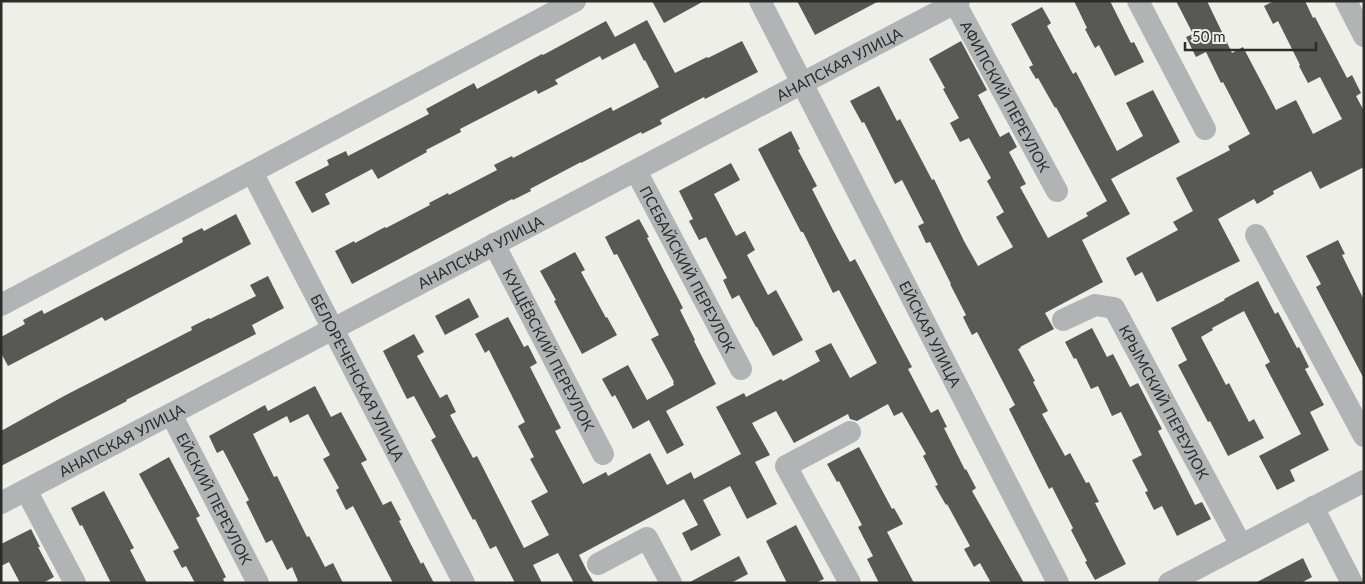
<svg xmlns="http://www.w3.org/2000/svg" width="1365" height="584" font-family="Lato,sans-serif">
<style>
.building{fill:#585854}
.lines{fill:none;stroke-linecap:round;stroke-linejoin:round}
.minor{stroke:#b2b3b5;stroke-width:22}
.labels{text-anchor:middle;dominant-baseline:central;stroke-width:5;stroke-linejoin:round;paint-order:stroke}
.street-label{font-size:15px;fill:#2c2c2a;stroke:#efefea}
</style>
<rect width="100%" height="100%" fill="#efefea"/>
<g class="building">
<path d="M652 1H704L664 23Z"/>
<path d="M797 1H879L815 35Z"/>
<path d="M1074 1H1110L1131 43 1134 42 1144 62 1115 76 1099 45 1095 48 1085 29 1087 28Z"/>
<path d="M1176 1H1207L1232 53 1243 47 1276 110 1296 100 1313 134 1342 119 1320 77 1308 83 1299 66 1300 65 1278 21 1273 24 1264 6 1274 1H1305L1313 18 1315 17 1347 78 1352 75 1361 93 1356 96 1364 111V167L1320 189 1311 171 1273 191 1274 194 1257 204 1254 199 1218 219 1240 261 1157 302 1142 272 1135 276 1126 258 1178 230 1173 222 1193 211 1176 178 1230 150 1228 146 1250 134 1223 82 1221 83 1206 52 1196 57 1186 37 1193 34Z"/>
<path d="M1042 7 1051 23 1047 26 1073 74 1076 72 1117 151 1143 136 1126 103 1153 90 1180 142 1111 179 1130 214 1082 240 1103 282 1045 313 1054 329 1020 347 1021 348 1018 349 1035 381 1033 382 1048 411 1042 414 1065 456 1070 453 1086 483 1089 482 1099 502 1095 503 1126 564 1095 580 1085 562 1087 561 1071 530 1073 528 1052 487 1049 489 1009 409 1015 405 977 332 972 335 963 317 966 315 950 284H951L930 242 926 243 918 226 924 223 902 180 895 184 864 122 862 123 850 101 879 86 897 121 900 119 932 180 934 179 964 241 978 266 1013 247 996 217 1004 212 987 181 991 178 969 138 960 142 950 123 959 118 943 89 945 88 929 59 961 41 987 90 978 95 1000 137 1009 132 1017 147 1009 152 1026 184 1020 187 1048 238 1088 216 1086 213 1107 201 1056 107 1055 108 1038 78 1036 79 1029 67 1033 65 1011 24Z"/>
<path d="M647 20 675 73 707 57 708 58 742 41 758 72 705 99 704 97 660 120 662 124 642 134 641 132 581 163V162L530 189 531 191 513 200 512 199 352 284 335 251 354 241 355 243 385 227 386 228 430 205 429 203 448 193 449 195 497 170 494 165 512 156 513 158 611 107 613 111 659 87 645 60 644 61 635 43 602 60 600 56 555 80 558 84 538 94 536 90 460 129 461 132 426 150 427 152 378 179 372 169 325 194 330 204 312 213 295 182 329 165 327 160 346 151 348 156 429 114 426 109 474 83 477 89 542 54 543 55 606 21 615 37Z"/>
<path d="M791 131 800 149 798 150 817 186 812 189 834 232 850 262 855 259 912 367 908 369 931 413 938 409 947 427 944 428 965 470 966 469 976 488 972 491 1024 583H991L980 563 974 567 964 549 970 546 947 504 946 505 935 486 938 485 923 456 926 454 902 412 894 416 888 404 857 421 850 419 848 414 794 443 776 411 752 423 770 455 755 462 777 504 747 519 730 486 703 500 721 535 691 551 682 533 698 525 684 499 579 555 587 571 594 583H574L558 553 533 565 542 583H515L496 546 490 549 475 519 473 520 431 440 436 437 414 396 407 399 383 351 414 334 424 352 417 356 440 398 447 394 456 412 450 415 473 458 477 456 524 548 549 535 531 501 548 492 530 459 534 457 518 426 525 422 489 350 485 353 475 334 508 317 524 347 528 345 537 363 530 367 561 428 555 431 583 484 606 472 608 476 650 453 667 485 691 472 694 479 741 454 716 407 744 393 746 397 781 379 783 381 820 361 815 351 831 343 850 378 877 363 839 290 833 293 803 232H801L758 149Z"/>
<path d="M731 163 740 180 714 194 736 236 745 231 755 250 747 255 768 295 776 290 803 340 773 356 757 327H756L739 295 732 299 723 280 727 278 706 237 699 240 689 221 693 219 679 191Z"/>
<path d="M236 214 251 244 105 321 102 317 8 366 1 353V337L25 324 23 320 42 310 44 314 183 242 182 238 202 228 204 231Z"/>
<path d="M639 219 649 237 647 238 683 308 680 310 695 340 694 341 716 384 666 411 684 445 667 454 649 420 633 429 615 395 612 397 602 379 628 365 647 400 674 385 673 382H674L651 339 659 335 617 254 614 255 605 237Z"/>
<path d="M1338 240 1345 254 1342 255 1364 300V379L1316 287 1321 284 1306 256Z"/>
<path d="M575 252 585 270 581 272 606 318 607 317 617 335 582 354 554 301 556 300 540 271Z"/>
<path d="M268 276 284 308 252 325 256 334 126 400 127 401 1 466V431L64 396 192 330 191 327 209 318 210 319 256 296 250 285Z"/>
<path d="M1258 281 1275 314 1278 312 1297 348 1299 347 1309 367 1305 369 1324 405 1310 412 1329 450 1290 470 1295 481 1277 490 1259 456 1301 434 1265 365 1270 362 1244 311 1212 328 1213 330 1201 337 1226 385 1229 383 1249 422 1254 419 1264 438 1228 456 1210 421 1208 422 1178 365 1187 360 1171 328 1225 300 1224 299Z"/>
<path d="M469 298 479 317 445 335 435 316Z"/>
<path d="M1092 328 1107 357 1113 354 1130 387 1138 383 1162 429 1158 431 1195 505 1202 502 1211 519 1177 536 1162 506 1154 510 1145 492 1148 491 1132 460 1142 455 1121 412 1112 416 1098 386 1091 389 1076 358 1074 359 1065 342Z"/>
<path d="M315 386 331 417 341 412 367 460 361 463 383 505 391 501 401 520 399 521 421 564 423 562 434 583H393L353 506 346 510 336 490 339 488 323 459 330 455 308 414 290 423 287 416 253 434 274 477 277 476 307 537 309 536 325 567 333 563 343 583H294L298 581 292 567 287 570 272 540 266 543 246 502 249 500 223 450 217 453 209 436 265 405 268 411Z"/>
<path d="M859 447 892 509 894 508 903 524 887 532 914 583H879L867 559 873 556 858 527 862 525 839 481 837 482 827 464Z"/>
<path d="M169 457 200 516 196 518 226 577 223 579 225 583H195L186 566 182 568 173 551 179 548 139 474Z"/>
<path d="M104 491 134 548 130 550 147 583H111L82 525 80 526 71 508Z"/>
<path d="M796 525 824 579 815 583H787L766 541Z"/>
<path d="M31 529 40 547H38L54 577 43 583H20L9 562 1 566V544Z"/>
<path d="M739 556 748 574 731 583H688Z"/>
<path d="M1303 558 1312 577 1301 583H1255Z"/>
</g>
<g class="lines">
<g class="minor">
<path id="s1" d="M760 1 1058 583"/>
<path d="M1138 1 1205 129"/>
<path d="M1346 1 1364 36"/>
<path id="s2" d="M955 3 1057 191"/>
<path id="s3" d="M636 171 741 369"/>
<path id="s4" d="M252 172 464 583"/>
<path d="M1256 235 1364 436"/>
<path id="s5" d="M494 244 603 454"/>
<path d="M1 305 575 1"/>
<path id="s6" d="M1063 320 1095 305 1114 308 1241 545"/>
<path id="s7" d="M171 414 258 583"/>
<path d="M26 490 75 583"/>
<path id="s8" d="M1 503 959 1"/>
<path d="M1313 507 1352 583"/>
<path d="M598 564 647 538 671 583"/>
<path d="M850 583 786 466 850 432"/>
<path d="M1169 583 1364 481"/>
</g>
</g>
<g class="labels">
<g class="street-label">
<text stroke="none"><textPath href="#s8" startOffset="946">АНАПСКАЯ УЛИЦА</textPath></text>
<text stroke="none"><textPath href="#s2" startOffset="106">АФИПСКИЙ ПЕРЕУЛОК</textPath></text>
<text stroke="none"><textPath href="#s8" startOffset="541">АНАПСКАЯ УЛИЦА</textPath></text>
<text stroke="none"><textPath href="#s3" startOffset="111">ПСЕБАЙСКИЙ ПЕРЕУЛОК</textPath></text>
<text stroke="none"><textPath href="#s1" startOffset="374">ЕЙСКАЯ УЛИЦА</textPath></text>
<text stroke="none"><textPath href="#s5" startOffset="119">КУЩЁВСКИЙ ПЕРЕУЛОК</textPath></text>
<text stroke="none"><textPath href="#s4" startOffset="231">БЕЛОРЕЧЕНСКАЯ УЛИЦА</textPath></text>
<text stroke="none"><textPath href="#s6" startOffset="161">КРЫМСКИЙ ПЕРЕУЛОК</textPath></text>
<text stroke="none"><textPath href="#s8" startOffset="136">АНАПСКАЯ УЛИЦА</textPath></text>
<text stroke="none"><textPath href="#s7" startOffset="95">ЕЙСКИЙ ПЕРЕУЛОК</textPath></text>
</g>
</g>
<rect width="1365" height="584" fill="none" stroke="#2c2c2a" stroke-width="5"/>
<path d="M1185 42v8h131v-8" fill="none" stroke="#2c2c2a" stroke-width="2.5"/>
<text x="1192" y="42" font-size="15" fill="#2c2c2a" stroke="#efefea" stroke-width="4" paint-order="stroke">50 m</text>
</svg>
